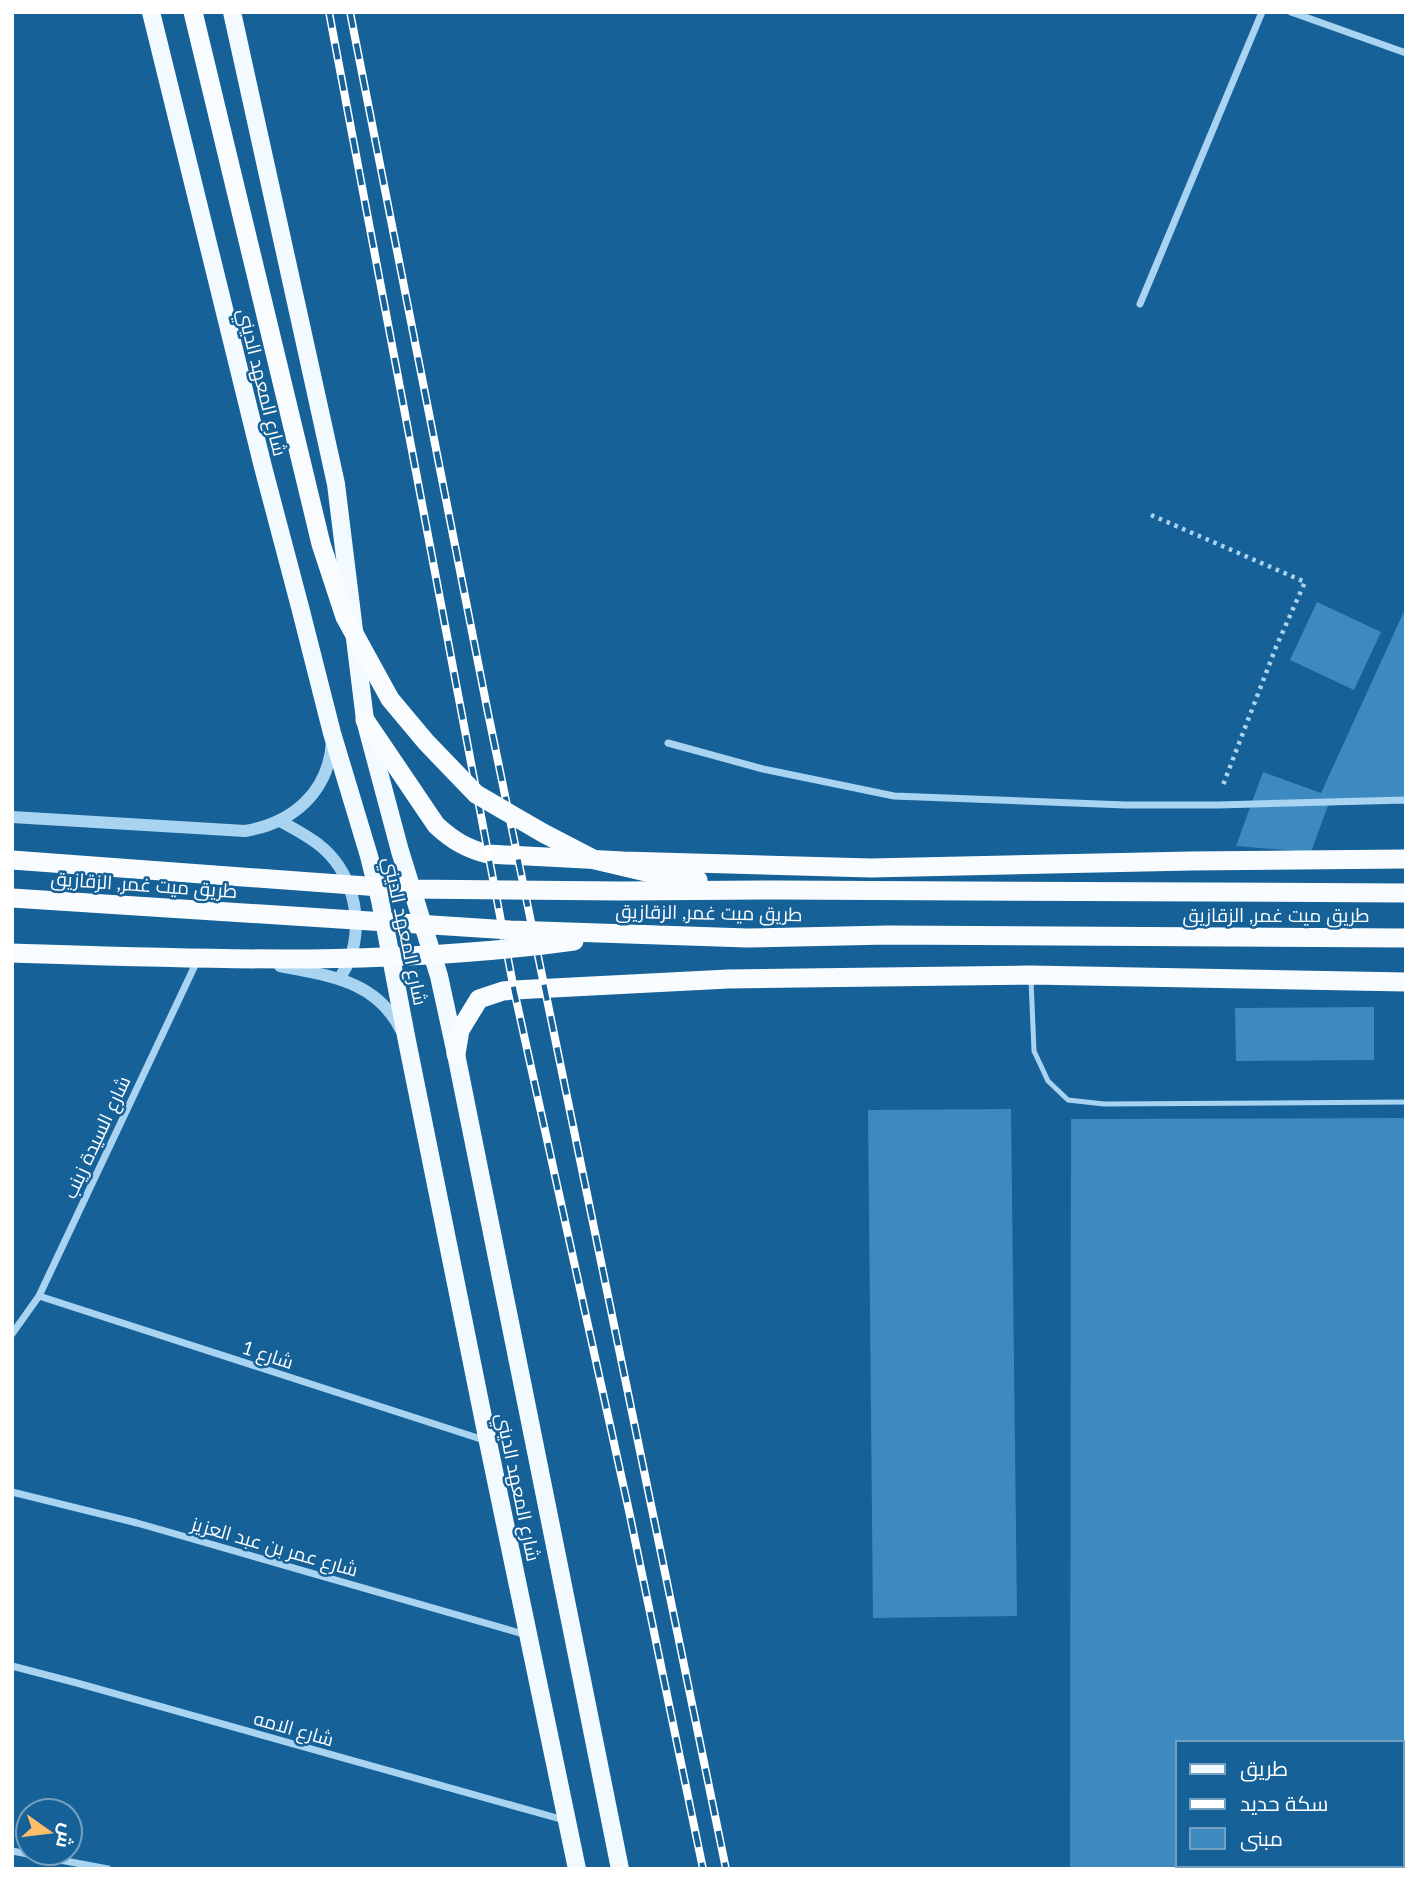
<svg xmlns="http://www.w3.org/2000/svg" width="1418" height="1881" font-family="Lato,Cairo,sans-serif">
<style>
.building{fill:#3d8ac0;fill-rule:evenodd}
.lines{fill:none;stroke-linecap:round;stroke-linejoin:round}
.path{stroke:#a8d4f2;stroke-width:4.5;stroke-dasharray:3.5 5;stroke-linecap:butt}
.service{stroke:#a8d4f2;stroke-width:5}
.minor{stroke:#a8d4f2;stroke-width:7}
.tertiary{stroke:#a8d4f2;stroke-width:12}
.primary{stroke:#f3faff;stroke-width:18}
.trunk{stroke:#f9fcff;stroke-width:19}
.rail-casing{stroke:#fff;stroke-width:8}
.rail{stroke:#156198;stroke-width:5;stroke-dasharray:16;stroke-linecap:butt}
.trunk-bridge{stroke:#f9fcff;stroke-width:19}
.labels{text-anchor:middle;dominant-baseline:central;stroke-width:5;stroke-linejoin:round;paint-order:stroke}
.street-label{font-size:19px;fill:#fff;stroke:#156198}
</style>
<rect width="100%" height="100%" fill="#156198"/>
<g class="building">
<path d="M1317 602 1381 632 1354 690 1290 660Z"/>
<path d="M1406 607V804L1330 800 1311 852 1236 846 1263 772 1321 793Z"/>
<path d="M1374 1007V1060L1236 1061 1235 1008Z"/>
<path d="M1011 1109 1017 1616 873 1618 868 1110Z"/>
<path d="M1406 1118V1869H1070L1071 1119ZM1178 1743H1402V1865H1178Z"/>
</g>
<g class="lines">
<path class="path" d="M1151 515 1305 582 1276 647 1223 785"/>
<path class="service" d="M1031 980 1034 1051 1048 1081 1068 1100 1104 1104 1406 1102"/>
<g class="minor">
<path d="M1291 12 1406 53"/>
<path d="M1140 304 1262 12"/>
<path d="M668 743 763 769 894 796 1125 805H1218L1406 800"/>
<path d="M39 1296 487 1441"/>
<path d="M12 1334 39 1296 198 959"/>
<path d="M12 1492 137 1523 527 1635"/>
<path d="M12 1666 77 1683 564 1820"/>
<path d="M12 1851 108 1869"/>
</g>
<g class="tertiary">
<path d="M12 817 245 831C293 823 329 792 332 741"/>
<path d="M280 821C293 828 306 835 318 844 352 870 364 918 350 959 348 965 343 972 340 978"/>
<path d="M280 966C329 976 376 980 401 1030"/>
</g>
<g class="primary">
<path d="M151 12 263 467 300 607 332 733 369 856 380 900 407 1041 488 1442 577 1869"/>
<path d="M232 12 336 484 365 720 400 851 439 976 456 1054 620 1869"/>
</g>
<g class="trunk">
<path d="M365 720 436 825C452 840 467 849 488 854L623 861 871 868 1191 861 1406 859"/>
<path d="M456 1054 460 1030 479 999 503 991 514 990 728 979 1030 975 1406 982"/>
</g>
<defs>
<g id="rail">
<path d="M329 12 514 990 629 1511 703 1869"/>
<path d="M350 12 487 708 726 1869"/>
</g>
</defs>
<use href="#rail" class="rail-casing"/>
<use href="#rail" class="rail"/>
<g class="trunk-bridge">
<path d="M193 12 321 544 345 617 390 699 426 742 476 794 543 833 595 860 663 876 698 880"/>
<path d="M12 860 407 889 622 891 776 890 1406 893"/>
<path d="M12 898 510 930 747 938 888 935 1406 938"/>
<path d="M12 953C200 959 388 967 574 941"/>
</g>
</g>
<g class="labels">
<g class="street-label">
<text transform="translate(263 382) rotate(76)">شارع المعهد الديني</text>
<text transform="translate(144 884) rotate(4)">طريق ميت غمر, الزقازيق</text>
<text transform="translate(709 912) rotate(1)">طريق ميت غمر, الزقازيق</text>
<text x="1276" y="914">طريق ميت غمر, الزقازيق</text>
<text transform="translate(406 931) rotate(78)">شارع المعهد الديني</text>
<text transform="translate(96 1137) rotate(-65)">شارع السيدة زينب</text>
<text transform="translate(268 1354) rotate(18)">شارع 1</text>
<text transform="translate(519 1487) rotate(78)">شارع المعهد الديني</text>
<text transform="translate(275 1546) rotate(16)">شارع عمر بن عبد العزيز</text>
<text transform="translate(294 1728) rotate(16)">شارع الامه</text>
</g>
</g>
<rect width="1418" height="1881" fill="none" stroke="#ffffff" stroke-width="28"/>
<rect x="1176" y="1741" width="228" height="126" fill="#156198" stroke="#73a0c1" stroke-width="2"/>
<rect x="1190" y="1764" width="35" height="10" fill="#f3faff" stroke="#73a0c1" stroke-width="2"/>
<text x="1240" y="1776" font-size="21" fill="#ffffff">طريق</text>
<rect x="1190" y="1799" width="35" height="10" fill="#ffffff" stroke="#73a0c1" stroke-width="2"/>
<text x="1240" y="1811" font-size="21" fill="#ffffff">سكة حديد</text>
<rect x="1190" y="1828" width="35" height="21" fill="#3d8ac0" stroke="#73a0c1" stroke-width="2"/>
<text x="1240" y="1846" font-size="21" fill="#ffffff">مبنى</text>
<g transform="translate(49 1832) rotate(104)"><circle r="33" fill="#156198" stroke="#73a0c1" stroke-width="2"/>
<path d="M0-5L12 26L0 18L-12 26Z" fill="#ffbf69"/>
<text y="-10" font-size="19" font-weight="bold" text-anchor="middle" fill="#ffffff">ش</text>
</g>
</svg>
